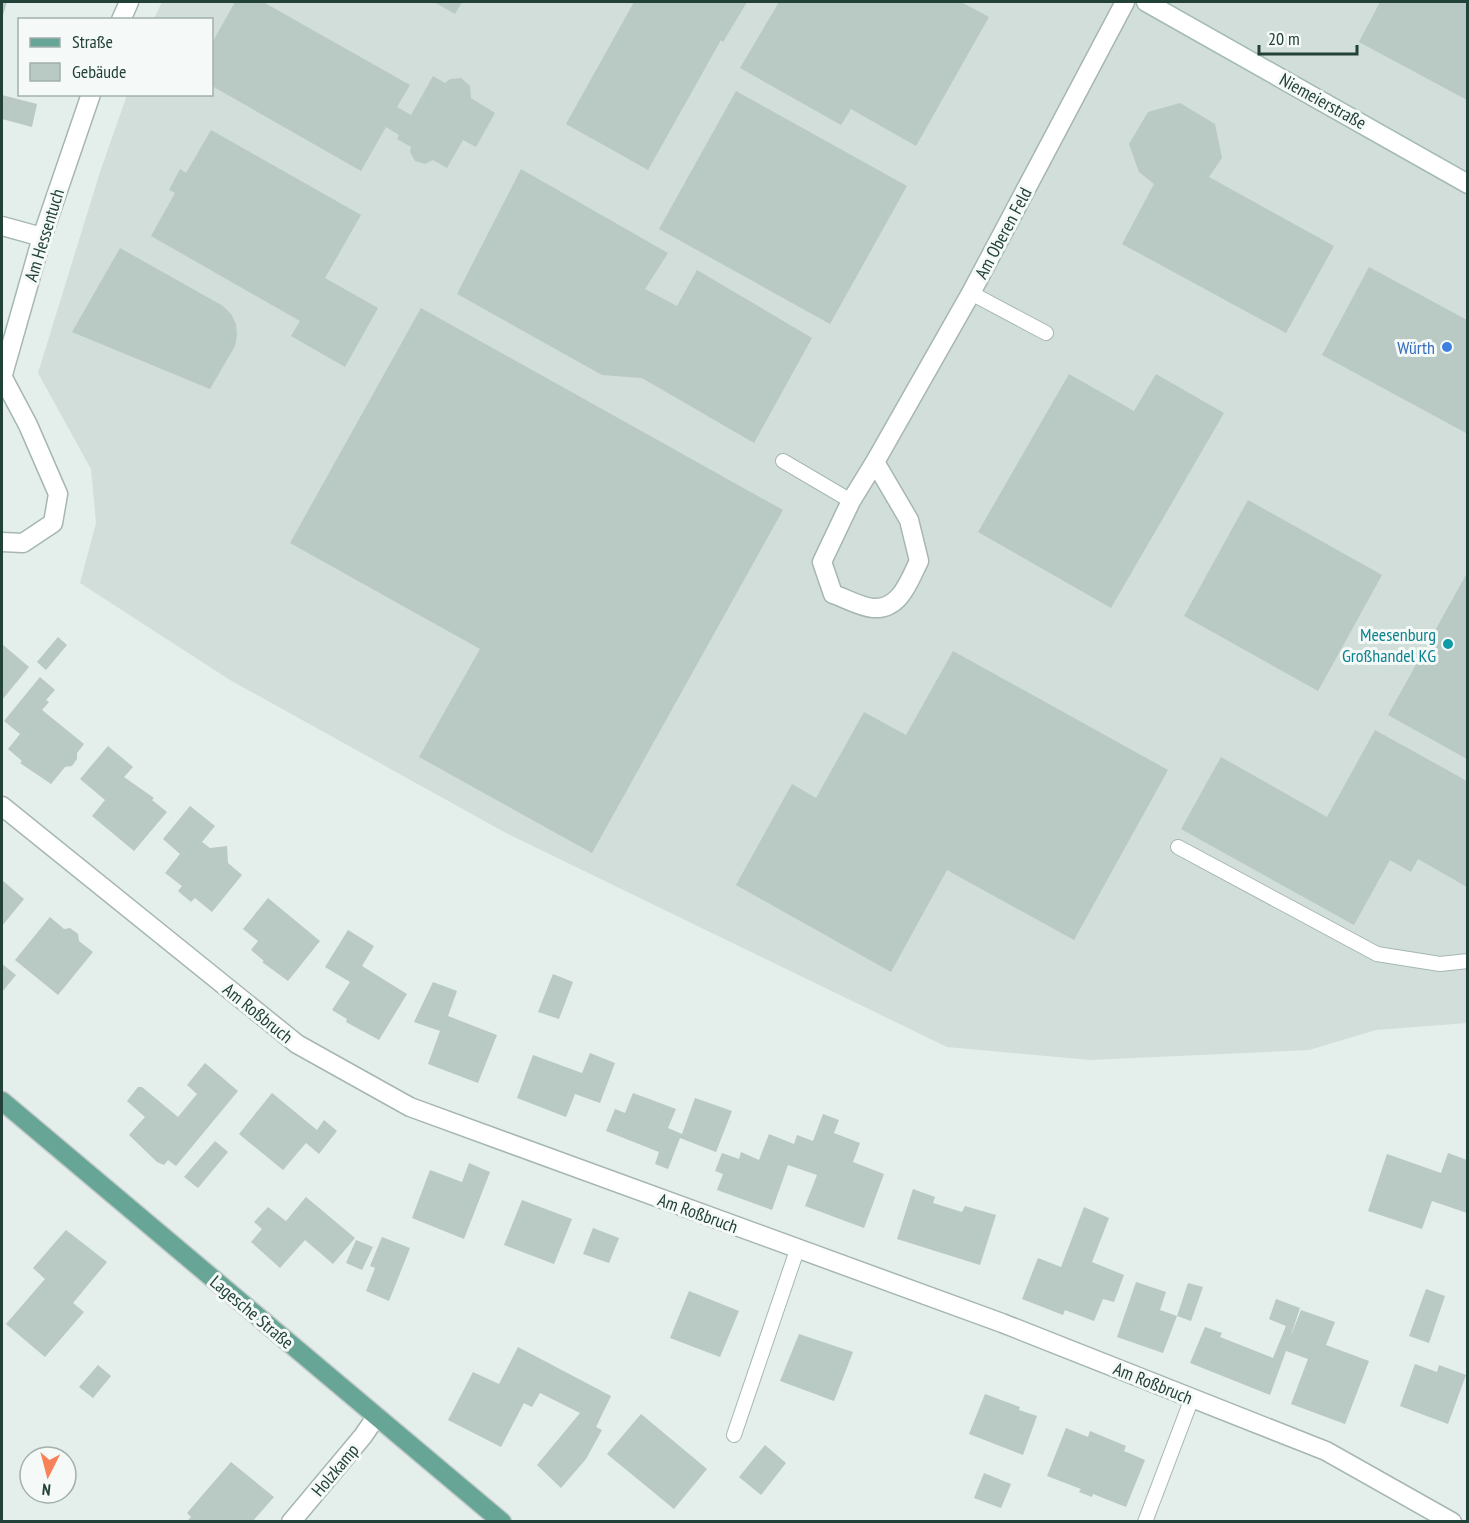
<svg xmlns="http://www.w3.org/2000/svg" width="1469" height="1523" font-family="'PT Sans Narrow',sans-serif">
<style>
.built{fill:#d2ded9}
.building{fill:#b9c9c3}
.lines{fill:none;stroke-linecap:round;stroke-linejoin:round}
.lane-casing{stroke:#a6b7b1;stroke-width:16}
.street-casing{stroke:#a6b7b1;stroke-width:21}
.secondary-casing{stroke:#a2bbb2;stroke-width:21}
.primary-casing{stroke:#c1cac8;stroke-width:21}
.lane{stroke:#fff;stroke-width:14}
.street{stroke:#fff;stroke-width:18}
.secondary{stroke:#fff;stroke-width:18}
.primary{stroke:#67a697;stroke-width:18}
.shop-dot{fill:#3f7fe0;stroke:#f5faf8;stroke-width:2}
.culture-dot{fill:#0f9aa8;stroke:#f5faf8;stroke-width:2}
.labels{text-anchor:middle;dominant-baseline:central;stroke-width:6;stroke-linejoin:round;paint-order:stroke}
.street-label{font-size:18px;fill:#224139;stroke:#f5faf8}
.shop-label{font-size:18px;fill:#366cbe;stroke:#f5faf8;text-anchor:end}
.culture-label{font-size:18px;fill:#0d838f;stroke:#f5faf8;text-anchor:end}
</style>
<rect width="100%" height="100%" fill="#e4eeea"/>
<path class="built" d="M162 2H1467V1023L1376 1030 1309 1050 1090 1060 947 1047 506 833 230 680 80 583 96 523 91 469 38 373 100 172 127 95 212 94V20L154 19Z"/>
<g class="building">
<path d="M2 2H7L2 19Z"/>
<path d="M235 2H263L410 85 397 107 411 115 433 76 445 83 450 79 461 78 470 86 471 98 495 113 476 147 463 140 447 168 433 160 425 164 415 161 410 152 411 147 397 139 399 135 386 127 361 171 212 86V43Z"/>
<path d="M434 2H462L455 14Z"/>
<path d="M634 2H747L723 42 721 40 648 170 566 124Z"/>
<path d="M779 2H961L989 17 916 146 851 109 841 125 740 68Z"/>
<path d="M1380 2H1467V100L1359 42Z"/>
<path d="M736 91 907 186 830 324 659 229Z"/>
<path d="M2 95 37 104 32 127 2 119Z"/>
<path d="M1180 103 1215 124 1222 158 1209 177 1334 246 1286 333 1122 244 1154 184 1139 172 1129 144 1148 112Z"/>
<path d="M211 130 361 215 325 278 378 308 345 367 291 336 300 321 151 236 175 193 169 190 180 169 186 173Z"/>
<path d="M521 169 668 253 645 289 677 306 697 270 812 338 754 443 642 378 602 375 457 294Z"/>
<path d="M120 248 223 306 231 314 236 324 237 335 235 346 210 389 72 332Z"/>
<path d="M1369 267 1467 320V430L1466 433 1322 355Z"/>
<path d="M421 308 783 510 592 853 419 757 480 649 290 543Z"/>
<path d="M1069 374 1134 411 1156 374 1224 413 1111 608 978 532Z"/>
<path d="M1248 500 1382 575 1318 691 1184 616Z"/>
<path d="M1467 573V759L1388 715Z"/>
<path d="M58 637 67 645 46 670 37 662Z"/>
<path d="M2 644 29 667 2 700Z"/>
<path d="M953 651 1168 770 1074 940 947 870 891 972 736 885 792 784 816 798 864 712 906 735Z"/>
<path d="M40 677 55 690 46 700 49 702 42 710 84 744 77 753V759L72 766 65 767 51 784 20 763 22 761 8 749 20 734 4 721Z"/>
<path d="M1375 730 1467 781V887L1418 859 1411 872 1390 860 1354 925 1181 829 1221 757 1327 817Z"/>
<path d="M108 746 133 767 124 777 154 798 152 800 167 812 134 851 92 816 105 800 80 779Z"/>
<path d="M190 806 215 826 202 842 210 848 227 846 228 863 242 875 212 912 195 898 191 902 178 891 182 886 165 873 180 854 163 839Z"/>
<path d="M2 880 24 899 2 926Z"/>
<path d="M268 898 320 941 288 981 262 962 264 961 251 950 258 941 243 929Z"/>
<path d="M50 917 64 929 70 928 78 934 79 941 93 952 58 995 15 960Z"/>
<path d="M348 930 374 946 362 966 407 994 379 1040 346 1022 347 1019 332 1010 350 982 325 967Z"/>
<path d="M2 964 16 975 2 992Z"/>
<path d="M553 974 573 982 559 1019 538 1012Z"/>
<path d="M433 982 457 991 448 1016 497 1035 478 1083 428 1064 440 1031 414 1022Z"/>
<path d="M590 1053 615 1063 600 1103 575 1094 566 1117 517 1098 533 1055 582 1073Z"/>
<path d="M205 1063 238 1091 176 1166 168 1160 164 1165 157 1162 129 1135 145 1117 127 1101 138 1087H142L178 1117 197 1094 187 1085Z"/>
<path d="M272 1093 317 1130 324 1120 337 1131 319 1154 306 1143 283 1170 239 1134Z"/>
<path d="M633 1093 676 1109 668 1128 682 1134 695 1098 732 1111 716 1152 680 1138 668 1169 655 1164 659 1152 606 1131 615 1109 625 1113Z"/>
<path d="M823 1114 839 1120 834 1133 860 1143 853 1162 884 1174 864 1228 805 1206 817 1175 788 1165 772 1210 717 1190 723 1174 715 1171 722 1153 739 1159 741 1152 759 1160 769 1134 794 1144 797 1135 813 1141Z"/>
<path d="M215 1141 228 1152 198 1188 184 1177Z"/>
<path d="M1448 1153 1467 1160V1213L1432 1201 1422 1229 1368 1211 1387 1154 1441 1173Z"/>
<path d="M469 1163 490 1172 464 1239 412 1218 430 1170 462 1182Z"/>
<path d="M913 1189 935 1197 933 1203 962 1212 965 1206 996 1215 980 1265 897 1239Z"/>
<path d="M306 1197 355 1238 333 1264 305 1240 280 1268 251 1242 262 1229 254 1222 268 1207 286 1221Z"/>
<path d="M522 1200 572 1219 554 1264 504 1245Z"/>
<path d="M1084 1207 1109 1218 1092 1262 1124 1275 1114 1302 1103 1299 1094 1321 1065 1310 1063 1315 1022 1299 1038 1258 1061 1267Z"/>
<path d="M593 1228 619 1238 609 1263 583 1254Z"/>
<path d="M66 1230 107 1262 73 1303 84 1312 45 1357 6 1324 45 1279 33 1268Z"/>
<path d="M382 1237 410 1248 389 1301 366 1291 375 1268 370 1266Z"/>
<path d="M356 1240 373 1247 362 1270 346 1263Z"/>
<path d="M1136 1282 1166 1292 1160 1310 1177 1316 1163 1353 1117 1337Z"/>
<path d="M1188 1283 1203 1287 1191 1321 1177 1316Z"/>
<path d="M1426 1289 1445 1296 1429 1343 1409 1336Z"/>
<path d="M689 1291 739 1311 720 1357 670 1338Z"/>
<path d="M1276 1299 1300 1308 1290 1338 1301 1310 1335 1322 1326 1345 1369 1361 1345 1424 1291 1404 1308 1359 1286 1351 1270 1395 1190 1363 1205 1327 1222 1333 1220 1337 1273 1358 1286 1326 1269 1319Z"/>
<path d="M799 1334 853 1352 834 1401 780 1381Z"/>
<path d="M518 1347 611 1396 596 1427 602 1430 586 1459 561 1488 537 1465 580 1413 540 1393 532 1407 524 1403 501 1447 448 1420 473 1372 499 1384Z"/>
<path d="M1415 1364 1437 1372 1439 1365 1466 1375 1448 1424 1400 1406Z"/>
<path d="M98 1365 111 1376 93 1398 79 1387Z"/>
<path d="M985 1394 1020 1407 1019 1410 1037 1416 1023 1455 969 1434Z"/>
<path d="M641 1414 707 1469 674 1509 607 1454Z"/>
<path d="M1066 1428 1088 1437 1090 1431 1126 1446 1124 1451 1145 1460 1126 1507 1093 1494 1092 1497 1079 1492 1081 1489 1047 1476Z"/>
<path d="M765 1445 786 1463 761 1495 739 1477Z"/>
<path d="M231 1462 274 1497 253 1521H187L191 1517 187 1513Z"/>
<path d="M984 1473 1011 1484 1001 1508 974 1498Z"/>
</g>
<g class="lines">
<defs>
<g id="lane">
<path d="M971 293 1046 333"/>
<path d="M783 461 851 501"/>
<path d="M1178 847 1377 954 1440 964 1468 961"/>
<path d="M734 1435 797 1250"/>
<path d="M1145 1522 1192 1398"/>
</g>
<g id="street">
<path d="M121 20 129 2"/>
<path d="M2 226 42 237"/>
<path d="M2 378 42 237 91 94"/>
<path d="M875 462 909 520 919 561C909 581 900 610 873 608 860 607 845 598 833 594L822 562 851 501 875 462 971 293 1125 2"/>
<path d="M2 542 23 543 53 523 58 494 28 425 2 376"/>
<path d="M2 806 297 1044 410 1107 1002 1323 1326 1451 1452 1522"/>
<path d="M291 1522 363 1436 376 1417"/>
</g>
<path id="secondary" d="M1146 2 1468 184"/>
<path id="primary" d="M2 1101 502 1522"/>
</defs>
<use href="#lane" class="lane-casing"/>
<use href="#street" class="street-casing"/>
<use href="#secondary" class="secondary-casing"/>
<use href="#primary" class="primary-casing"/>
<use href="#lane" class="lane"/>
<use href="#street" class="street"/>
<use href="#secondary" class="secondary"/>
<use href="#primary" class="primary"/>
</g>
<circle class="shop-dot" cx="1447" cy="347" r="6"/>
<circle class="culture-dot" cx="1448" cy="644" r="6"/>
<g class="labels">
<g class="street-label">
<text transform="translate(1323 101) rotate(29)">Niemeierstraße</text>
<text transform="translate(1003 233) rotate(-62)">Am Oberen Feld</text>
<text transform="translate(44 235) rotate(-73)">Am Hessentuch</text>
<text transform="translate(258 1013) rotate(39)">Am Roßbruch</text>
<text transform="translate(698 1213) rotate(20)">Am Roßbruch</text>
<text transform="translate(252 1312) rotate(40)">Lagesche Straße</text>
<text transform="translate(1153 1383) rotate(22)">Am Roßbruch</text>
<text transform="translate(335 1470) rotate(-50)">Holzkamp</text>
</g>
<g class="shop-label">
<text x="1435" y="347">Würth</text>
</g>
<g class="culture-label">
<text x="1436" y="634">Meesenburg<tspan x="1436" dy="21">Großhandel KG</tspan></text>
</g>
</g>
<rect width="1469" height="1523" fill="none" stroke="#224139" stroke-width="6"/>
<rect x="18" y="18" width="195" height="78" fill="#f5faf8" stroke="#a1b0ac" stroke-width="1.5"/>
<rect x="30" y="38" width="30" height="9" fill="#67a697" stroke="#a1b0ac" stroke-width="1.5"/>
<text x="72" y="48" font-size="18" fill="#224139">Straße</text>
<rect x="30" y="63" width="30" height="18" fill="#b9c9c3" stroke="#a1b0ac" stroke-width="1.5"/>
<text x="72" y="78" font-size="18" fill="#224139">Gebäude</text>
<g transform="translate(48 1475) rotate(186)"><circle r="28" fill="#f5faf8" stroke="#a1b0ac" stroke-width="1.5"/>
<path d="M0-4.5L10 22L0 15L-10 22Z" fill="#f88258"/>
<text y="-9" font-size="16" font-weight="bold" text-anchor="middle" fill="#224139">N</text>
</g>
<path d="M1259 45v9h98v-9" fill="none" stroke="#224139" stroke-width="3"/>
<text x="1268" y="45" font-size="18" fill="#224139" stroke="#f5faf8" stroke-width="4.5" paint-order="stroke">20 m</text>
</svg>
